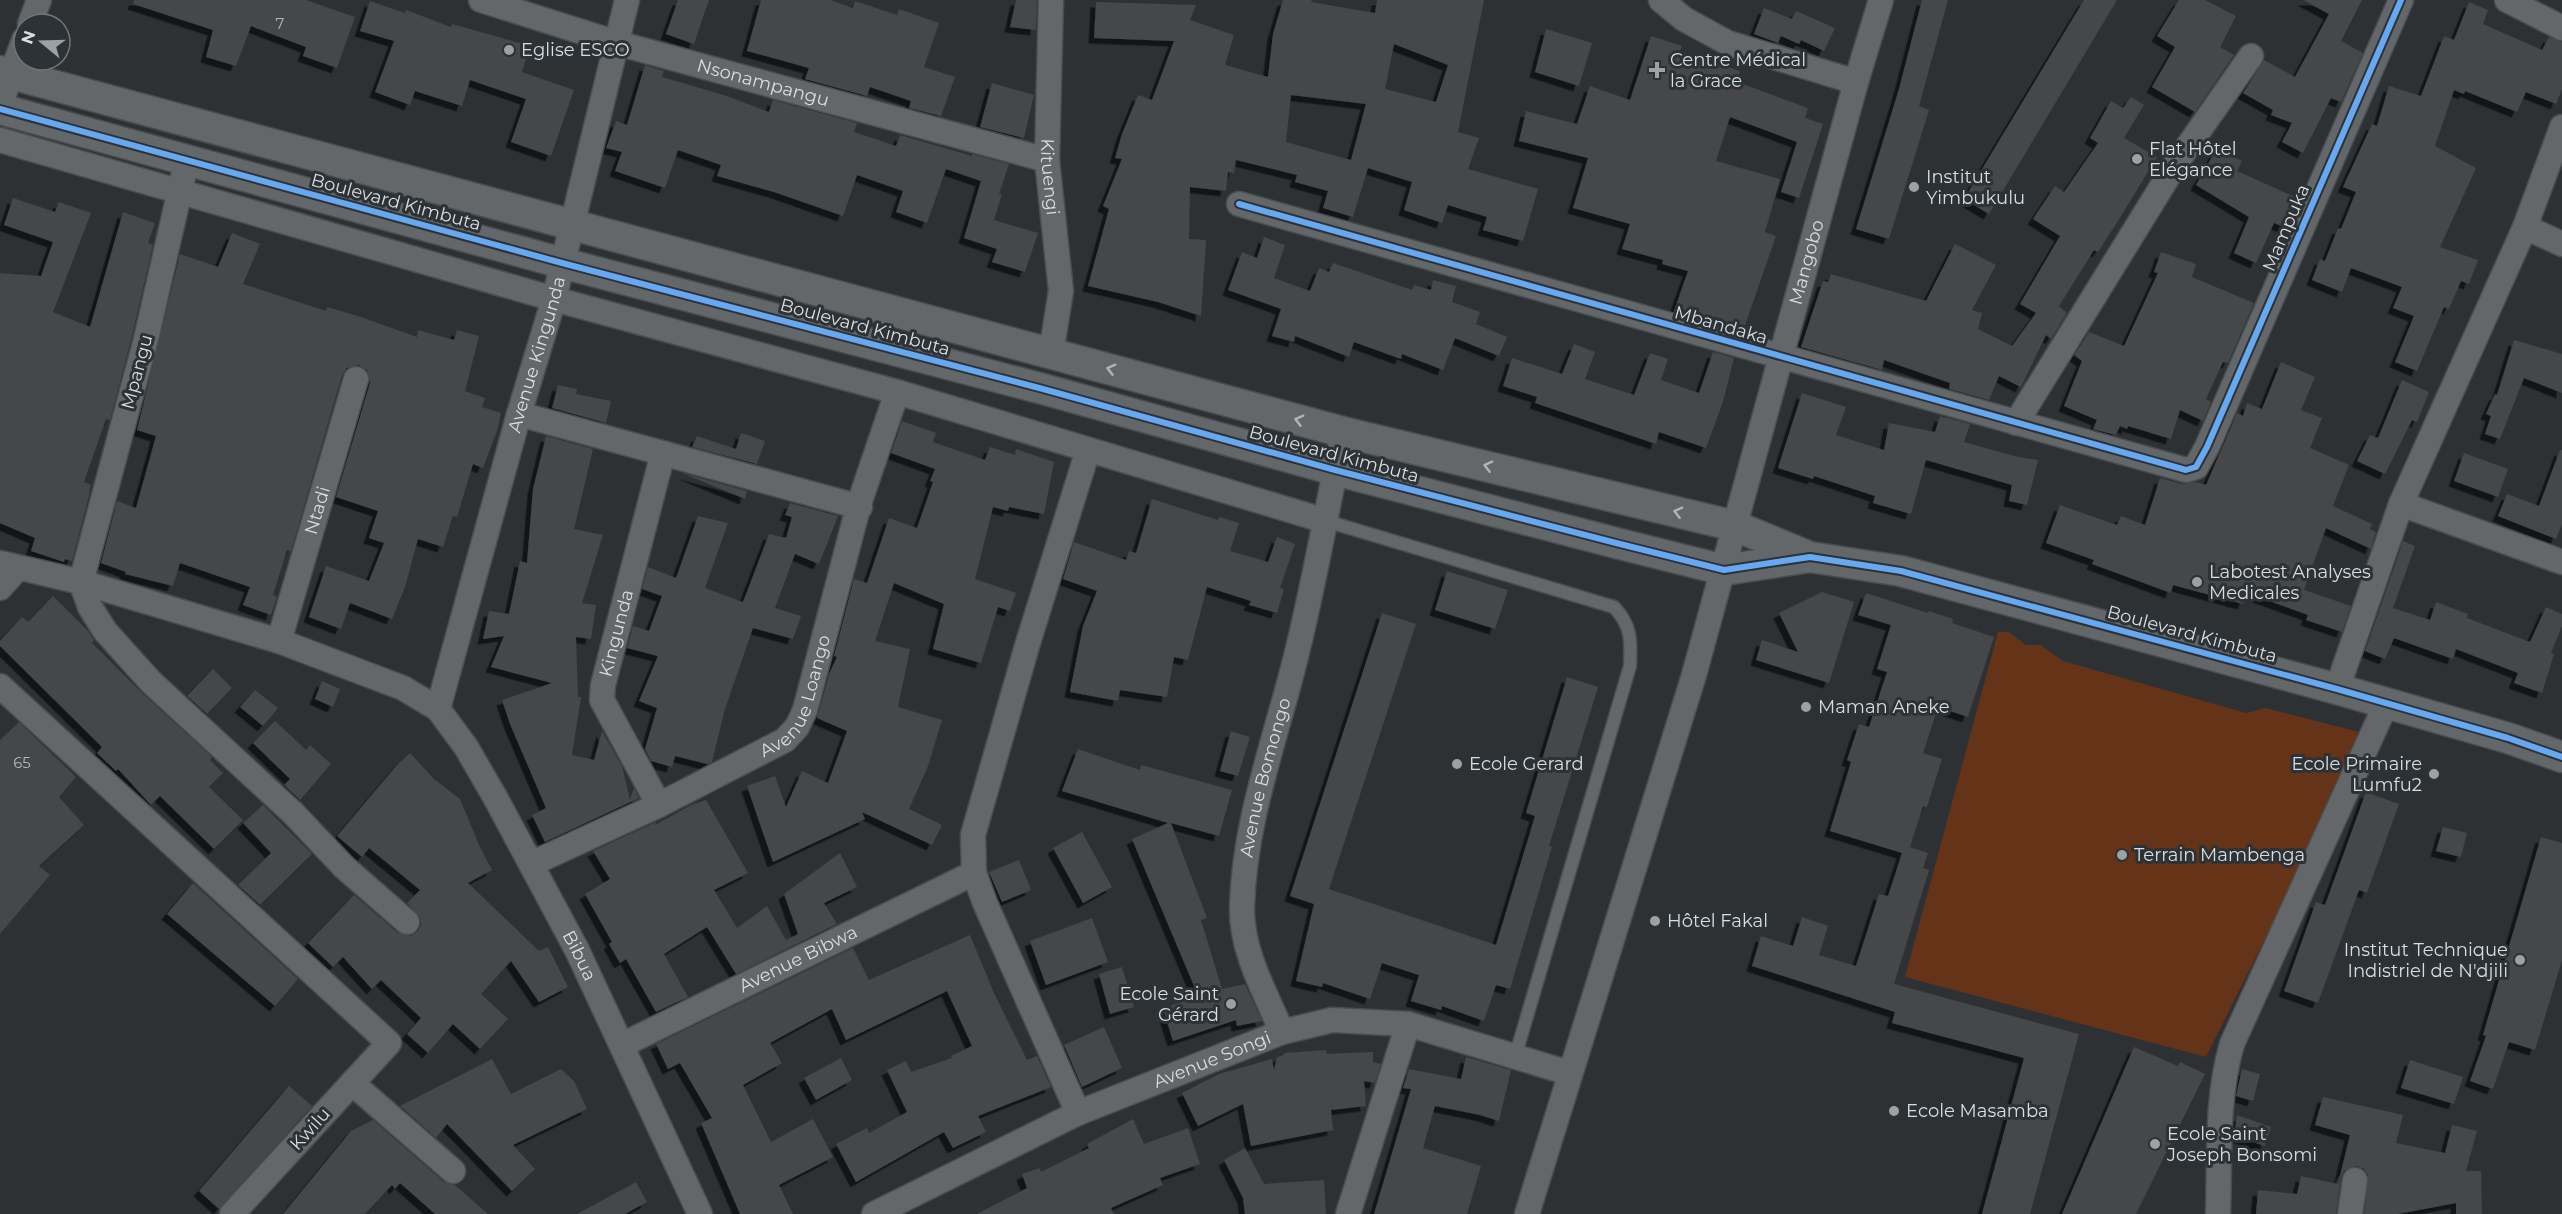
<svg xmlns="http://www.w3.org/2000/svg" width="2562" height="1214" font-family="Montserrat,sans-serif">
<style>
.green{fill:#653418}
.building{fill:#444749;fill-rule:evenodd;filter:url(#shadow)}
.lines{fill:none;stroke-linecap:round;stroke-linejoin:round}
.service-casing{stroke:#494d4f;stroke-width:15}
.minor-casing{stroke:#494d4f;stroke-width:27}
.tertiary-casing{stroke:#494d4f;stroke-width:33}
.service{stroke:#646769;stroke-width:12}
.minor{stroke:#646769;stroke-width:24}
.tertiary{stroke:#646769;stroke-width:30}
.cycleway-casing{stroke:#2c3236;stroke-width:10}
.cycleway{stroke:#66a8f1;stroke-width:6}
.oneway{stroke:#b0b4b6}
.poi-dot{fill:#9da1a3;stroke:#2c3236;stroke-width:2}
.labels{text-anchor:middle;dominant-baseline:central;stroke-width:6;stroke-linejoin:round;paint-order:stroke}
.number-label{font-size:15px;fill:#b4b8ba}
.poi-label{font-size:18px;fill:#d9dddf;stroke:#2c3236;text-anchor:start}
.street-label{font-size:18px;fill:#d9dddf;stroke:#2c3236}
</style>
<defs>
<filter id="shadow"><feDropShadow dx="-5.5" dy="5.5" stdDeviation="0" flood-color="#0009"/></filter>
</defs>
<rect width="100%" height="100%" fill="#2e3134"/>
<path class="green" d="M1998 632H2009L2026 645H2040L2063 661 2246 713 2265 708 2367 734 2206 1057 1905 977Z"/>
<g class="building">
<path d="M134 0H306L355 17 337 68 303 56 306 47 251 26 236 66 206 57 213 30 133 4Z"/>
<path d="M678 0H709L694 44 666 34Z"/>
<path d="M761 0H830L853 8 855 1 897 15 899 9 939 23 924 67 955 77 941 116 909 108 911 101 870 87 867 96 805 79 809 68 747 51Z"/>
<path d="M1016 0H1037L1036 30 1010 27Z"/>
<path d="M1283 0H1312L1311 2 1375 13 1377 0H1484L1458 132 1479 138 1468 169 1538 189 1523 241 1483 230 1487 217 1448 205 1442 223 1404 210 1412 182 1368 168 1353 217 1323 208 1328 191 1295 182 1297 175 1236 160 1234 173 1228 172 1226 191 1190 187 1189 239 1206 240 1201 316 1158 302 1088 286 1109 209 1103 206 1122 159 1115 158 1122 134 1138 95 1152 100 1174 41 1094 38 1096 2 1196 5 1190 20 1234 35 1225 65 1268 77 1273 34ZM1394 44 1448 65 1436 102 1385 89ZM1291 95 1366 104 1351 160 1286 142Z"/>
<path d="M1922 0H1948L1919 106 1929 110 1889 239 1856 229 1899 89Z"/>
<path d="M2084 0H2117L1989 214 1964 199Z"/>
<path d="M2179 0H2205L2236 16 2220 47 2234 55 2195 112 2152 87 2175 47 2157 36Z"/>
<path d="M2303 0H2362L2341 41 2363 53 2341 102 2331 98 2303 153 2282 142 2292 123 2271 115 2273 110 2243 93 2264 60 2295 77 2329 14Z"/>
<path d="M370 1 405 13 406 10 451 27 452 24 530 46 522 72 574 90 551 156 511 142 526 99 470 80 462 106 415 91 410 105 375 92 394 41 360 31Z"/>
<path d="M2469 2 2488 10 2483 24 2542 50 2549 37 2562 42V89L2556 104 2526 92 2517 112 2465 91 2464 94 2454 90 2435 146 2476 168 2440 247 2478 260 2469 284 2461 281 2449 309 2444 307 2417 371 2395 362 2414 316 2393 308 2402 287 2351 268 2342 292 2312 280 2320 259 2325 261 2338 228 2341 229 2356 192 2343 187 2372 124 2377 126 2389 86 2421 96 2444 36 2454 40Z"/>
<path d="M1764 8 1792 19 1796 11 1835 28 1824 51 1801 40 1799 44 1781 36 1778 43 1754 34Z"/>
<path d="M1546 29 1592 43 1579 86 1535 72Z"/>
<path d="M1651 36 1682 46 1680 51 1740 71 1737 82 1808 108 1805 118 1823 124 1799 198 1781 192 1797 142 1730 117 1716 161 1780 179 1765 232 1776 236 1743 331 1674 311 1688 271 1662 264 1663 260 1622 249 1630 224 1573 208 1588 158 1519 141 1526 111 1577 124 1590 86 1630 100Z"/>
<path d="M645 65 664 71 662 77 724 95 769 112 773 100 857 123 854 132 896 146 900 135 972 156V154L1009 164 999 194H1002L994 220 1038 233 1025 272 992 262 997 249 964 238 981 181 946 169 927 223 896 212 903 191 857 175 843 216 774 192 717 176 721 165 678 150 665 188 615 171 622 152 606 148 616 121 627 125Z"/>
<path d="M992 83 1034 95 1024 138 980 127Z"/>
<path d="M2131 97 2144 105 2124 138 2157 157 2123 213 2098 252 2094 250 2059 306 2067 313 2051 339 2046 335 2021 387 1999 376 1989 400 1949 389 1950 383 1884 360 1882 370 1801 347 1823 281 1828 282 1831 274 1926 301 1955 244 1996 265 1972 310 1982 313 1978 329 2012 346 2036 313 2020 304 2060 236 2033 219 2055 186 2064 192 2098 143 2090 138 2111 101 2123 108Z"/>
<path d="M2217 148 2242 161 2237 171 2297 198 2284 227 2274 223 2256 263 2234 253 2249 217 2196 185Z"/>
<path d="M13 198 55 212 59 202 91 213 53 312 90 327 123 212 155 223 148 243 153 245 132 336 110 420 106 419 84 482 91 485 89 491 90 492 72 561 65 559 64 562 31 551 35 538 0 523V273L41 276 53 242 4 225Z"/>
<path d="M232 233 260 244 243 284 326 311 327 307 358 316 417 337 418 330 454 340 457 330 479 336 465 391 485 398 482 407 501 413 498 428 483 468 473 464 457 517 453 516 443 547 418 539 405 587 392 619 350 603 341 629 309 617 326 566 369 581 384 543 369 538 378 511 336 497 370 383 367 370 359 365 347 368 342 375 291 551 287 550 273 595 277 597 271 615 243 605 250 587 180 563 173 586 125 574 126 572 101 563 117 501 136 508 156 436 137 430 180 254 218 267Z"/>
<path d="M1264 237 1285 245 1274 278 1310 291 1319 268 1329 272 1333 263 1412 290 1414 285 1431 290 1433 280 1456 286 1452 302 1480 312 1476 324 1507 337 1499 356 1455 338 1443 370 1402 354 1401 359 1354 342 1349 357 1295 336 1294 342 1272 336 1281 309 1228 290 1242 252 1257 258Z"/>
<path d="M2161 252 2196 264 2192 277 2254 303 2228 363 2223 362 2206 399 2211 402 2203 421 2180 410 2171 439 2128 426 2127 429 2120 426 2116 435 2096 430 2093 429 2097 420 2064 406 2082 361 2074 355 2089 332 2124 346 2158 273 2154 272Z"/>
<path d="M2514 340 2562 354V393L2524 378 2500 439 2485 434 2491 416 2486 414 2495 394 2497 395Z"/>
<path d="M1574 344 1595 352 1585 379 1634 395 1650 353 1668 359 1661 380 1699 393 1713 352 1734 358 1723 402 1706 448 1659 432 1656 444 1535 403 1537 397 1503 386 1512 358 1562 374Z"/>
<path d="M2281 362 2315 377 2301 410 2322 418 2310 448 2349 465 2333 506 2372 524 2370 529 2376 532 2371 549 2326 528 2304 590 2351 606 2342 632 2306 620 2308 615 2247 593 2243 604 2173 585 2171 593 2092 564 2094 560 2046 543 2060 505 2117 525 2121 516 2145 525 2160 478 2182 484 2196 482 2206 485 2237 413 2243 416 2247 403 2262 409Z"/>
<path d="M2402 380 2429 392 2417 422 2412 420 2385 474 2357 461 2370 435 2378 438Z"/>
<path d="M558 385 577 389 576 394 611 401 606 423 552 408Z"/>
<path d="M1802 393 1846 407 1836 435 1884 450 1889 423 1935 432 1940 416 1970 424 1964 442 2018 457 2038 460 2027 505 2009 501 2012 485 1926 460 1911 514 1873 503 1875 496 1814 476 1813 479 1778 468Z"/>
<path d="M902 421 936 433 933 442 985 460 990 447 1015 455 1016 449 1054 462 1044 514 1009 507 1008 511 993 507 975 579 1016 593 1010 611 998 607 981 663 933 649 944 604 894 583 875 641 910 649 898 707 942 720 928 766 909 809 942 825 932 845 862 812 865 819 773 862 747 786 775 776 786 807 802 771 828 783 847 731 817 718 829 674 837 657 834 656 854 579 867 583 889 518 917 528 933 482 930 481 935 469 891 453Z"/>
<path d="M741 433 765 441 757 464 692 447 697 436 736 449Z"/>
<path d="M546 436 593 449 574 529 603 535 582 603 596 605 591 639 576 637 578 697H581L572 755 594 760 602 731 622 766 630 799 634 788 639 798 545 842 532 815 546 808 510 724 502 700 552 683 491 667 504 636 483 639 489 611 509 614 520 561 527 563 533 489Z"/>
<path d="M2560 450H2562V524L2556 539 2498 516 2507 494 2539 506Z"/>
<path d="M2464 453 2508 469 2498 497 2454 481Z"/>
<path d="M682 473 747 491 745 499Z"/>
<path d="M1152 499 1218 520 1219 517 1239 523 1230 551 1268 562 1277 537 1295 544 1280 588 1284 589 1277 613 1249 605 1251 601 1207 587 1188 660 1174 657 1167 697 1120 690 1118 701 1070 692 1083 626 1097 591 1063 579 1074 542 1126 560 1129 551 1136 553Z"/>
<path d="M790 503 838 516 819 564 795 554 775 608 801 616 793 639 753 628 725 709 712 762 707 764 675 756 672 767 651 761 645 749 657 708 639 701 658 656 627 648 633 626 649 631 662 596 642 589 648 567 676 578 698 516 728 523 705 588 743 602 769 534 786 538 792 517 785 515Z"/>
<path d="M2403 541 2415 546 2393 608 2430 620 2436 602 2468 614 2467 618 2530 642 2546 607 2562 614V626L2551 653 2554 654 2542 693 2514 683 2518 673 2456 649 2453 659 2394 638 2385 659 2365 651Z"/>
<path d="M1447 571 1508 590 1495 629 1435 610Z"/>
<path d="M1822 592 1854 602 1829 683 1756 660 1762 640 1798 652 1779 613Z"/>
<path d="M1866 593 1928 613 1929 611 1953 619 1952 623 1994 637 1968 717 1938 707 1923 753 1942 759 1927 807 1923 806 1910 847 1928 853 1923 868 1929 870 1894 984 2079 1034 2030 1214H1982L2024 1058 1892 1023 1895 1012 1752 966 1761 936 1793 946 1802 917 1828 926 1819 955 1856 966 1879 894 1888 896 1902 853 1830 831 1851 762 1847 760 1859 724 1869 727 1887 672 1877 669 1891 625 1858 615Z"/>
<path d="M53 596 88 631 94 640 92 643 141 692 212 757 210 760 223 773 209 787 243 820 214 849 160 796 151 805 118 769 116 771 97 753 102 747 0 646V641L22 617 28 622Z"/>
<path d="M1382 613 1416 624 1329 889 1496 945 1535 816 1526 813 1567 677 1598 687 1549 846 1552 847 1510 989 1496 985 1484 1021 1442 1006 1441 1010 1411 1001 1419 975 1382 963 1370 999 1323 983 1322 987 1296 981 1314 904 1290 896Z"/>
<path d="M213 669 232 688 207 714 187 696Z"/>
<path d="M322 681 340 689 333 707 315 699Z"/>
<path d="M255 690 278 708 263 726 240 707Z"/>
<path d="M275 721 306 750 310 745 331 764 300 800 284 785 290 779 253 743Z"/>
<path d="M19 722 76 777 59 797 84 825 39 866 50 875 0 934V740Z"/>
<path d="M1231 731 1250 737 1238 776 1220 771Z"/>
<path d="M1078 749 1140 770 1141 765 1232 790 1219 836 1171 823 1207 918 1201 920 1222 989 1245 984 1262 1021 1237 1026 1236 1020 1173 1041 1163 1009 1185 1000 1197 993 1132 839 1168 823 1062 791Z"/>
<path d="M410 753 434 779 460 799 479 845 492 870 468 883 539 951 548 947 568 987 539 1002 511 961 481 994 508 1019 480 1049 453 1024 428 1053 407 1034 421 1018 381 980 372 989 343 957 333 967 308 943 354 895 398 933 411 936 418 931 421 924 420 917 407 903 420 890 369 848 362 857 337 836 397 765Z"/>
<path d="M2366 792 2399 804 2367 893 2359 890 2318 1003 2284 991 2316 902 2325 905Z"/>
<path d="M706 800 748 873 714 890 737 928 767 906 786 940 798 934 784 894 840 853 857 887 824 903 837 924 736 974 707 927 664 954 688 997 656 1012 626 959 620 963 609 944 612 942 585 894 610 879 593 851 656 822 655 825 691 805Z"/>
<path d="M263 805 312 854 260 905 238 885 271 853 243 823Z"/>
<path d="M2443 827 2467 833 2461 857 2436 851Z"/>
<path d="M1082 832 1112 887 1083 903 1053 848Z"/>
<path d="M2541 837 2562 843V960L2535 1050 2509 1042 2493 1089 2470 1081 2486 1036 2483 1035Z"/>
<path d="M1019 860 1031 890 1002 902 989 872Z"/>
<path d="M193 883 298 979 275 1006 167 914Z"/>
<path d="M1092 918 1108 962 1046 985 1030 941Z"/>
<path d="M970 935 994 993 1027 1060 1037 1056 1051 1087 978 1116 986 1132 953 1148 944 1132 856 1182 836 1144 867 1128 869 1133 907 1112 887 1070 906 1061 911 1072 952 1058 951 1056 972 1046 947 991 846 1040 832 1009 770 1043 782 1063 743 1085 771 1142 813 1119 833 1157 779 1185 793 1214H740L701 1123 712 1118 680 1063 668 1069 656 1044 853 948 869 980Z"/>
<path d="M1122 967 1134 1007 1110 1014 1099 974Z"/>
<path d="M1104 1027 1122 1068 1082 1087 1064 1045Z"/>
<path d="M2134 1047 2178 1066 2180 1062 2205 1074 2136 1214H2062Z"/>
<path d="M1326 1050 1327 1054 1373 1052V1062L1381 1064 1375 1083 1364 1081 1366 1106 1331 1110 1333 1130 1251 1146 1243 1104 1198 1126 1182 1093 1219 1074 1272 1059 1274 1070 1277 1057 1284 1055V1053Z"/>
<path d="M1466 1057 1511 1070 1499 1121 1480 1115 1435 1106 1423 1148 1481 1166 1467 1214H1374L1411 1089 1403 1088 1409 1069 1461 1079Z"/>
<path d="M841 1058 852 1080 816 1100 804 1078Z"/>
<path d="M492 1059 511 1094 561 1069 574 1081 587 1109 513 1145 535 1169 512 1191 447 1124 436 1138 400 1106Z"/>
<path d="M2410 1060 2463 1077 2454 1104 2401 1088Z"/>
<path d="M2242 1069 2260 1074 2253 1101 2236 1096Z"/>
<path d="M289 1086 312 1106 219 1209 199 1191Z"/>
<path d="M2323 1097 2403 1115 2396 1143 2445 1153 2452 1125 2477 1131 2466 1171H2481L2482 1214H2456V1203L2398 1214H2364L2368 1175 2364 1169 2356 1166 2344 1171 2341 1177 2336 1214H2256L2258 1190 2297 1194 2301 1176 2338 1184 2350 1135 2315 1125Z"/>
<path d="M2237 1115 2271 1127 2265 1146 2234 1136Z"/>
<path d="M1133 1119 1144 1144 1188 1128 1200 1164 1160 1178 1163 1185 1111 1208 1114 1214H977L1027 1188 1022 1174 1040 1168 1041 1172 1089 1148 1087 1144Z"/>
<path d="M373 1120 444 1182 455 1185 488 1214H435L400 1183 395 1189 392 1185 365 1214H283L351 1131Z"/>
<path d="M1245 1148 1264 1184 1324 1180 1326 1214H1245L1243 1198 1224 1160Z"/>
<path d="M636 1182 647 1202 625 1214H577Z"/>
</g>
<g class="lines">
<defs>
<path id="service" d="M1326 521 1614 607C1632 626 1631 641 1630 666L1515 1057"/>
<g id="minor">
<path id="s1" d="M481 0 617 43 1047 160"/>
<path id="s2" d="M1051 0 1047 160 1061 291 1051 353"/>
<path d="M1661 0 1684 19 1728 43 1856 82"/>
<path d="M2507 0 2562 28"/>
<path d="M30 24 39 0"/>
<path d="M0 105 24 40"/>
<path d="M0 140 554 299 897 392 1326 521"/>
<path d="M183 177 146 339 81 582 90 607 105 631 151 682 293 813 344 867 407 922"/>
<path d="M1239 204 2186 470 2196 467 2207 447 2401 0"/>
<path d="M2525 227 2562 244"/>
<path d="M519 414 860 507"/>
<path d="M2016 423 2177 162 2251 56"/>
<path d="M2401 504 2562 562"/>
<path id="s3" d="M0 563 81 582 279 641 403 688 438 709 466 747 495 797 577 950 700 1214"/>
<path d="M0 588 18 568"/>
<path id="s4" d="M279 641 356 379"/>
<path d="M0 686 389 1043 232 1214"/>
<path d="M2337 689 2401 504 2525 227 2562 127"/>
<path id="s5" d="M438 709 519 414 554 299 627 0"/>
<path id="s6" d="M659 805 602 700 603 685 663 453"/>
<path id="s7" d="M531 864 659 805 785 740 797 727 805 710 859 504 897 392"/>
<path id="s8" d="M1282 1032C1265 992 1241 951 1242 907 1244 826 1272 749 1292 672 1313 593 1326 512 1343 432"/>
<path id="s9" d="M622 1045 974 873"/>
<path d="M352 1083 453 1171"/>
<path d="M1078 1113 985 903 974 873 973 835 1027 646 1088 450"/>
<path id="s10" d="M874 1214 1078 1113 1282 1032 1332 1020 1408 1024 1569 1073"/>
<path d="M1348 1214 1408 1024"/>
<path id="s11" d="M1527 1214 1694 675 1856 82 1881 0"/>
<path d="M2218 1214C2220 1157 2216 1098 2232 1044L2386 704"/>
<path d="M2350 1214 2355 1180"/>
</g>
<g id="tertiary">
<path d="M0 71 1343 432 1735 526 1810 557"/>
<path d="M0 109 562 263 1043 389 1335 470 1620 544 1724 570 1810 557 1901 571 2337 689 2508 738 2562 757"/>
</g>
</defs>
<use href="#service" class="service-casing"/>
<use href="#minor" class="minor-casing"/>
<use href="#tertiary" class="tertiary-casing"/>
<use href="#service" class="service"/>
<use href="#minor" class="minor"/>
<use href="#tertiary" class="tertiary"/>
<defs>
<g id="cycleway">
<path d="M0 109 562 263 1043 389 1335 470 1620 544 1724 570 1810 557 1901 571 2337 689 2508 738 2562 757"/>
<path d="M1239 204 2186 470 2196 467 2207 447 2401 0"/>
</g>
</defs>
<use href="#cycleway" class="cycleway-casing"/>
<use href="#cycleway" class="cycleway"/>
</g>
<defs><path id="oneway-chevron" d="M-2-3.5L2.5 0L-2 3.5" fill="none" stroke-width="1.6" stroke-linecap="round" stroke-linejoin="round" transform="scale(1.5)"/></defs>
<g class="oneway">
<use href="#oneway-chevron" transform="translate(1111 369) rotate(-165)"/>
<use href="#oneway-chevron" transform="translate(1299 420) rotate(-165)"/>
<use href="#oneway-chevron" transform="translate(1488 466) rotate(-166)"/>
<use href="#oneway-chevron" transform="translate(1678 512) rotate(-166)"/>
</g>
<g class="poi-dot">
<circle cx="509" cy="50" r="6"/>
<path d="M1654 61h6v6h6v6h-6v6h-6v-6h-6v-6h6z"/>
<circle cx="2137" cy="159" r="6"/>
<circle cx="1914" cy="187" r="6"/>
<circle cx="2197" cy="582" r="6"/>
<circle cx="1806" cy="707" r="6"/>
<circle cx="1457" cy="764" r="6"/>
<circle cx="2434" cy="774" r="6"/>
<circle cx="2122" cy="855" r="6"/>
<circle cx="1655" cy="921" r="6"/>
<circle cx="2520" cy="960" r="6"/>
<circle cx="1231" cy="1004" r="6"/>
<circle cx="1894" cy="1111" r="6"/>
<circle cx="2155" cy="1144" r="6"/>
</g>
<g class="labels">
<g class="number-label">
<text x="280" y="23">7</text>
<text x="22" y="762">65</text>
</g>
<g class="poi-label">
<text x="521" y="50">Eglise ESCO</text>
<text x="1670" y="60">Centre Médical<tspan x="1670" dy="21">la Grace</tspan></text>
<text x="2149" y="149">Flat Hôtel<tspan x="2149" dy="21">Elégance</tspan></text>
<text x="1926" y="177">Institut<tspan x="1926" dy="21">Yimbukulu</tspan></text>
<text x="2209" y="572">Labotest Analyses<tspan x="2209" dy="21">Medicales</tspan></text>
<text x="1818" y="707">Maman Aneke</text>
<text x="1469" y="764">Ecole Gerard</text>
<text x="2422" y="764" text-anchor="end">Ecole Primaire<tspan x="2422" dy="21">Lumfu2</tspan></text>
<text x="2134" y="855">Terrain Mambenga</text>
<text x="1667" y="921">Hôtel Fakal</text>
<text x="2508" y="950" text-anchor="end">Institut Technique<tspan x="2508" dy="21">Indistriel de N'djili</tspan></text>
<text x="1219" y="994" text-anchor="end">Ecole Saint<tspan x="1219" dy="21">Gérard</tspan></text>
<text x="1906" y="1111">Ecole Masamba</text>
<text x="2167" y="1134">Ecole Saint<tspan x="2167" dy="21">Joseph Bonsomi</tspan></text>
</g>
<g class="street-label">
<text stroke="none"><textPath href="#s1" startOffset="294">Nsonampangu</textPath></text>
<text stroke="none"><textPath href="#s2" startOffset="177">Kituengi</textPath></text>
<text transform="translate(396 202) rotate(15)">Boulevard Kimbuta</text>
<text transform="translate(2286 228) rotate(-67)">Mampuka</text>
<text stroke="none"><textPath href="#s11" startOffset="992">Mangobo</textPath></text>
<text transform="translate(1721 325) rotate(16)">Mbandaka</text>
<text transform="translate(865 327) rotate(15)">Boulevard Kimbuta</text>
<text stroke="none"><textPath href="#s5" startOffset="368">Avenue Kingunda</textPath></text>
<text transform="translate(137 372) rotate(-75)">Mpangu</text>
<text transform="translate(1334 454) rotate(15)">Boulevard Kimbuta</text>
<text stroke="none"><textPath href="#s4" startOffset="136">Ntadi</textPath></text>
<text stroke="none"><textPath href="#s6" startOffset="188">Kingunda</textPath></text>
<text transform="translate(2192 634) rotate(15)">Boulevard Kimbuta</text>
<text stroke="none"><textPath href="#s7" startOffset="326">Avenue Loango</textPath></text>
<text stroke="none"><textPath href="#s8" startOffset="264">Avenue Bomongo</textPath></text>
<text stroke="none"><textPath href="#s3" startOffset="748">Bibua</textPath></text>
<text stroke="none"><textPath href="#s9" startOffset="196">Avenue Bibwa</textPath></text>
<text stroke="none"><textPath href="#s10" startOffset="372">Avenue Songi</textPath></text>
<text transform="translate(310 1129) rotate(-48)">Kwilu</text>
</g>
</g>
<g transform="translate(42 42) rotate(289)"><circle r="28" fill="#2c3236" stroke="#71767a" stroke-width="1.5"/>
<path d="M0-4.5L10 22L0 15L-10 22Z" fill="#9da1a3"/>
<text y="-9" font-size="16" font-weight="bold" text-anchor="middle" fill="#d9dddf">N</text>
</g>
</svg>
